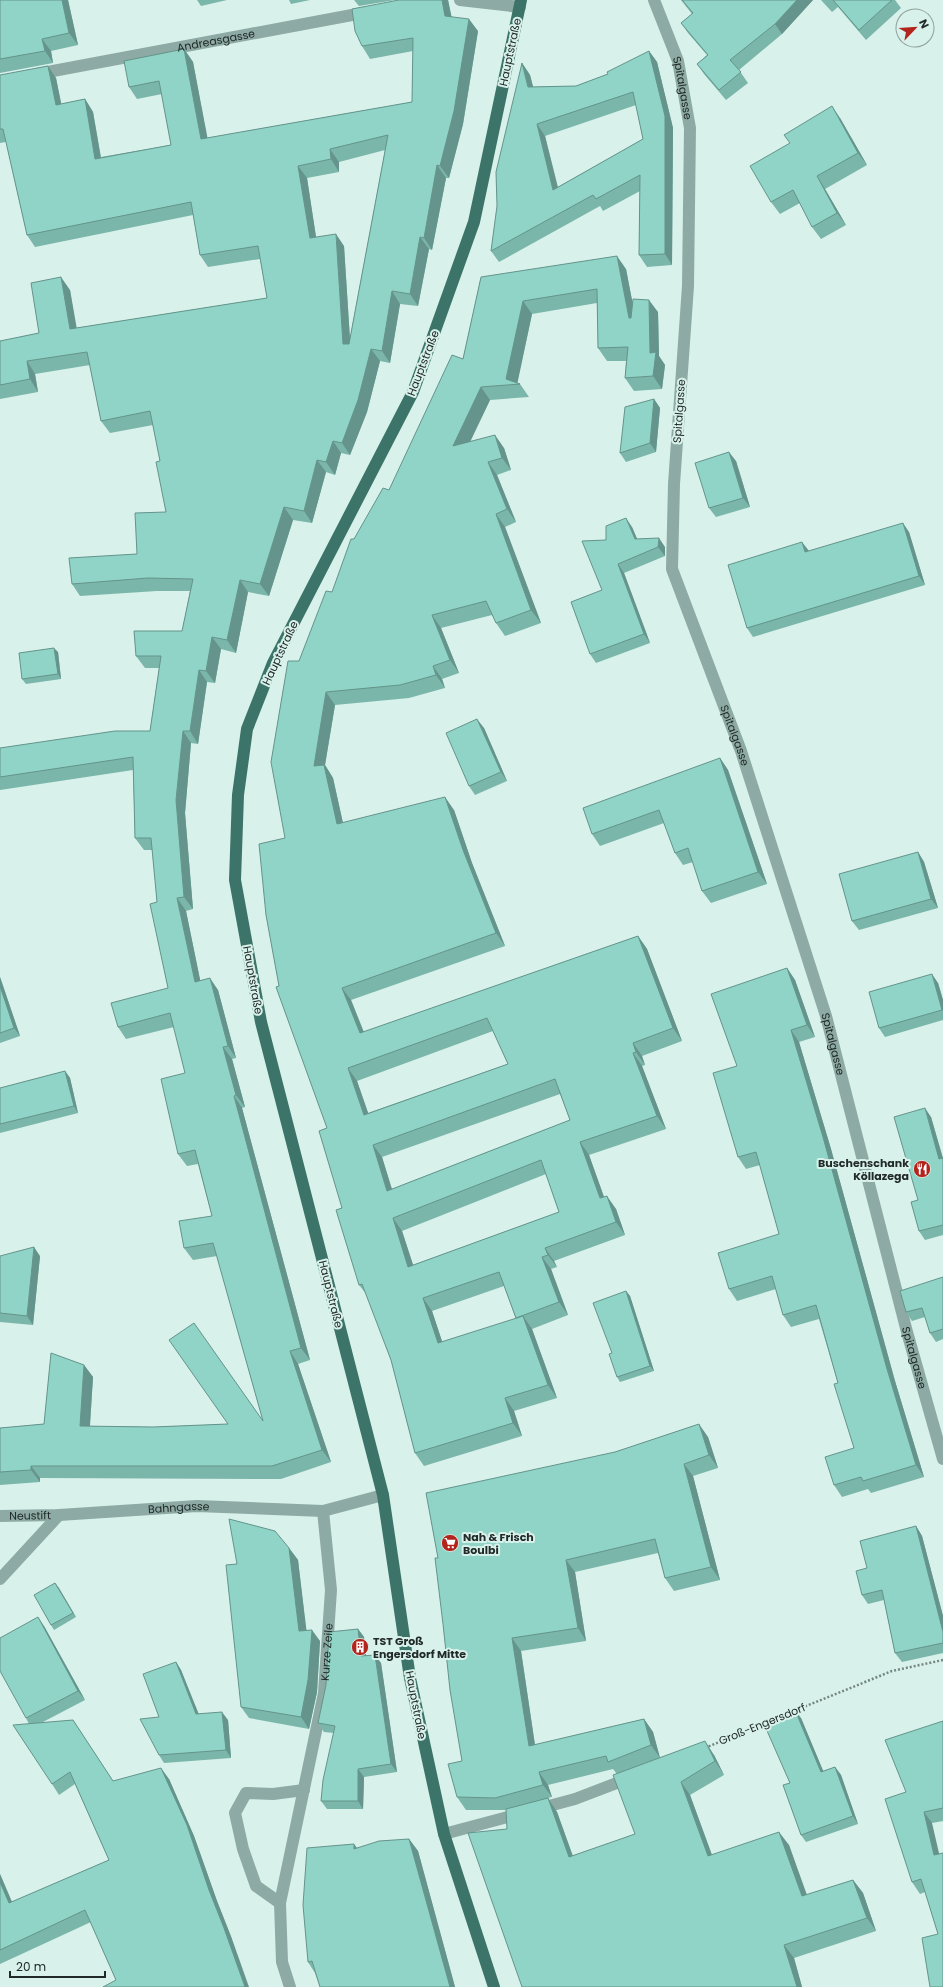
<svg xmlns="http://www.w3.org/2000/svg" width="943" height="1987" font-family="Poppins,sans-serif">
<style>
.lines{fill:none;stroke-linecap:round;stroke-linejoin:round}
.path{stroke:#758682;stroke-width:2.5;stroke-dasharray:2 2;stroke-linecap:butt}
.minor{stroke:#8eaaa4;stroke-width:12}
.major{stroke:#3c7469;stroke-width:12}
.wall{fill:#7bb6aa;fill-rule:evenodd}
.shaded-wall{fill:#64948b}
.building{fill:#8fd4c6;stroke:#64948b;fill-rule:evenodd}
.labels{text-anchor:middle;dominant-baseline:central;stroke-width:4;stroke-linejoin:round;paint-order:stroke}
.street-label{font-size:11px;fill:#212a28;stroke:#d8f1eb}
.poi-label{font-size:11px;font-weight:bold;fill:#212a28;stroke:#d8f1eb;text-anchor:start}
</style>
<rect width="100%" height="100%" fill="#d8f1eb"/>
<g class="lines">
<g class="path">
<path d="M794 1711 892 1671 943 1660"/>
<path d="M705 1748 784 1715"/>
</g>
<g class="minor">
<path d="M460 0 520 7"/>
<path id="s1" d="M654 0 678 61 690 128 688 286 674 484 672 569 741 751 826 1016 907 1332 943 1459"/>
<path id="s2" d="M37 74 368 12"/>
<path id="s3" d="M0 1516 59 1515 197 1506 323 1511 383 1495"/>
<path d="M0 1579 59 1515"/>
<path d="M444 1834 575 1799 630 1778"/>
<path d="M280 1903 256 1886 243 1849 235 1813 246 1793 273 1794 304 1790"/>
<path id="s4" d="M290 1987 282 1962 280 1903 324 1693 331 1590 323 1511"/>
</g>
<path class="major" d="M494 1987 444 1834 410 1678 383 1495 261 1022 235 880 238 795 247 729 273 663 413 392 474 222 521 0"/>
</g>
<g class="wall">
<path d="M0 0H68L78 45 51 51 53 63 0 73Z"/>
<path d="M197 0H227L201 6Z"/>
<path d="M289 0H310L291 4Z"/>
<path d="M354 0H395L359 6Z"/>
<path d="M448 0 451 16 478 31 463 124 449 178H446L432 250 429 249 418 306 400 304 390 363 380 361 367 412 350 455 341 453 335 475 326 472 312 523 293 520 269 596 248 592 236 653 221 649 215 683 207 682 198 744 191 743 185 813 193 909 186 911 200 980 218 990 236 1058 232 1059 245 1107 242 1108 310 1360 298 1364 331 1462 281 1479 40 1478V1482L0 1485V1428L44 1424 84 1365 93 1377 90 1426 153 1427 228 1424 263 1421 217 1256 193 1260 184 1248 212 1216 198 1164 187 1166 178 1154 185 1073 174 1027 126 1039 118 1027 168 988 157 902 153 850H144L135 838 133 770 0 790V748L150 731 159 668H145L136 656 182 631 190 591H157L80 596 72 584 137 554 166 512 160 461 153 425 110 433 101 421 90 365 35 374 38 392 0 399V341L39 333 70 290 76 328 267 298 260 259 208 267 200 255 193 215 35 247 27 235 6 142 0 143V75L56 78 61 104 85 99 93 112 101 157 171 145 162 94 137 99 129 87 184 49 193 62 207 138 412 102 413 51 370 59 362 46ZM385 150 350 338 344 246 316 237 307 178 339 172V162Z"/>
<path d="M681 0H813L782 34 739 70 748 83 726 100 704 74 697 64 707 55 688 33 681 23 692 14Z"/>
<path d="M821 0H895L901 8 866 40 838 7 832 12Z"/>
<path d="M649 51 657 62 673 128 672 265 647 267 639 255 640 191 603 211 600 206 499 262 491 251 522 63 530 75 533 87 576 86 608 74ZM636 105 643 139 558 187 545 136Z"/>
<path d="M840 118 867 165 825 189 846 225 821 239 812 227 800 203 780 214 771 202Z"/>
<path d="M626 269 632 301 658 312 659 356 665 365 662 389 634 391 625 378 626 361H607L598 348 597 303 532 314 517 383 520 384 529 397 490 400 470 441 504 448 511 470 497 475 516 522 505 527 541 623 505 636 496 623 492 615 441 628 459 673 442 679 445 688 409 698 335 705 325 765 333 778 343 823 454 810 472 863 505 946 351 1000 364 1032 638 936 647 949 682 1041 642 1056 645 1065 642 1066 666 1129 589 1155 604 1197 616 1209 625 1235 554 1261 557 1267 551 1269 568 1315 532 1329 557 1398 514 1411 522 1436 424 1466 415 1453 391 1360 367 1295 359 1285 342 1208 327 1128 279 986 285 838 299 661 332 592 354 539 389 490 463 359 481 277ZM493 1031 508 1064 368 1113 357 1081ZM560 1094 570 1120 392 1189 382 1157ZM546 1174 559 1212 413 1265 402 1231ZM504 1286 516 1319 442 1342 432 1311Z"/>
<path d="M654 399 660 408 656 452 626 462 620 453Z"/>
<path d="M736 461 750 507 716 517 709 508Z"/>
<path d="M632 527 637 539 665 547V556L624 573 650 643 596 663 590 654 602 590Z"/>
<path d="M909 532 925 585 753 637 747 628 809 551Z"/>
<path d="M58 652 61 679 26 684 22 679Z"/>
<path d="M484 728 507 781 475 795 469 786Z"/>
<path d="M720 758 728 770 767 884 711 903 702 891 693 862 683 865 675 853 664 823 600 846 592 834Z"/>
<path d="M918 852 924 862 938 908 859 930 852 921Z"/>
<path d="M787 968 795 980 815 1037 799 1042 831 1149 895 1381 924 1477 871 1493 868 1489 842 1497 834 1485 854 1448 838 1383 819 1319 791 1327 783 1315 776 1289 737 1301 729 1289 779 1234 760 1165 746 1169 738 1157 737 1066Z"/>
<path d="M0 977 20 1036 0 1043Z"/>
<path d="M938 983 943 1000V1020L885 1037 879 1028Z"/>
<path d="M65 1071 70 1078 78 1113 0 1133V1088Z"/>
<path d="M931 1117 943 1158V1235L925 1240 919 1231 918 1200Z"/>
<path d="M0 1256H40L33 1325 0 1322Z"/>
<path d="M943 1277V1339L936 1342 930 1333 925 1317 912 1321 906 1312Z"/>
<path d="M626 1291 630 1296 654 1371 620 1382 617 1377 612 1353Z"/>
<path d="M708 1437 718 1468 693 1476 720 1580 674 1591 665 1578 658 1553 575 1572 586 1641 521 1651 535 1745 644 1719 653 1732 660 1758 714 1755 724 1775 690 1795 712 1855 789 1845 806 1895 853 1880 863 1893 876 1931 794 1958 802 1987H522L507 1829 506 1810H466L457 1797 462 1761 438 1558ZM613 1769 617 1774 635 1834 573 1856 557 1812 548 1798 552 1797 548 1785Z"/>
<path d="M916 1526 922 1536 943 1616V1653L902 1662 895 1653 884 1600 868 1604 862 1595 867 1568Z"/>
<path d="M289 1548 298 1560 306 1630 320 1641 317 1692 309 1729 249 1718 241 1707 237 1564Z"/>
<path d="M55 1583 76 1617 54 1630 51 1625Z"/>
<path d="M44 1626 85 1700 41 1723 73 1720 113 1781 169 1779 194 1836 217 1901 232 1939 116 1980 91 1922 0 1964V1874L12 1902 109 1860 75 1784 59 1795 52 1784 29 1724 26 1718Z"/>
<path d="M358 1629 364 1637 366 1656 381 1663 397 1772 364 1777 363 1809H327L321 1801 334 1733 324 1732 318 1723Z"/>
<path d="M176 1662 181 1670 198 1714 228 1720 231 1758 164 1763 159 1755V1717Z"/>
<path d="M801 1718 823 1771 835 1767 841 1775 858 1824 806 1842 801 1835 790 1783Z"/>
<path d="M943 1721V1821L932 1823 938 1934 925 1892 920 1894 912 1882 906 1792Z"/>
<path d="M409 1839 418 1851 455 1987H320L315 1973 308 1962 358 1848Z"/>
</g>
<g class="shaded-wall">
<path d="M62 0H68L78 45 69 33Z"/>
<path d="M442 0H448L454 28 445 16Z"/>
<path d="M797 0H813L782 34 775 24Z"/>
<path d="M469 19 478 31 463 124 449 178 440 166Z"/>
<path d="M42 39 51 51 53 63 45 51Z"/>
<path d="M184 49 193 62 210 151 201 139Z"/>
<path d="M649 51 657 62 673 128 672 265 665 254Z"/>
<path d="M522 63 530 75 536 98 528 87Z"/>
<path d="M48 66 56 78 64 117 56 105Z"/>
<path d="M85 99 93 112 103 171 95 159Z"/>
<path d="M832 106 840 118 867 165 858 153Z"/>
<path d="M537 124 545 136 561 201 553 190Z"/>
<path d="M330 149 339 162V172L331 159Z"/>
<path d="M437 165 446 178 432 250 424 238Z"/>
<path d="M298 166 307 178 318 250 310 238Z"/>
<path d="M817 176 825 189 846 225 837 213Z"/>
<path d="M336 234 344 246 351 356 343 344Z"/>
<path d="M420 237 429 249 418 306 410 294Z"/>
<path d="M617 256 626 269 638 331 629 318Z"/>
<path d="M61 277 70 290 79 341 70 329Z"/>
<path d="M392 291 400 304 390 363 382 351Z"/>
<path d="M649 300 658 312 659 356 665 365 662 389 653 376 650 353Z"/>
<path d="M523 301 532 314 517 385 506 379Z"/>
<path d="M371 349 380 361 367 412 350 455 342 443Z"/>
<path d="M27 361 35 374 38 392 30 379Z"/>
<path d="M481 387 490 400 462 459 453 446Z"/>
<path d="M654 399 660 408 656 452 650 443Z"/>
<path d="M495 435 504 448 511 470 502 458Z"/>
<path d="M333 441 341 453 335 475 326 462Z"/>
<path d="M729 452 736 461 750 507 743 498Z"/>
<path d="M317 460 326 472 312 523 304 511Z"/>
<path d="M488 462 497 475 516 522 507 509Z"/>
<path d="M284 507 293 520 269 596 260 584Z"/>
<path d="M496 514 505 527 541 623 531 610Z"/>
<path d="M626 518 632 527 641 548 635 539Z"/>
<path d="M903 523 909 532 925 585 919 576Z"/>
<path d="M659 538 665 547V556L658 547Z"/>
<path d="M802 542 809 551 805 552Z"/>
<path d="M618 564 624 573 650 643 644 634Z"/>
<path d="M240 580 248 592 236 653 227 640Z"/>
<path d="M432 615 441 628 459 673 450 660Z"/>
<path d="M212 637 221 649 215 683 206 671Z"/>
<path d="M54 648 58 652 61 679 58 674Z"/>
<path d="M433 666 442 679 445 688 436 675Z"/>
<path d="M199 670 207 682 198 744 190 731Z"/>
<path d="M326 692 335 705 325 765 333 778 346 837 337 824 314 766Z"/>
<path d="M477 719 484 728 507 781 501 772Z"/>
<path d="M183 731 191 743 185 813 193 909 184 897 176 800Z"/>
<path d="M720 758 728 770 767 884 758 872Z"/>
<path d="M445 797 454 810 472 863 505 946 496 933 463 850Z"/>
<path d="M918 852 924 862 938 908 931 899Z"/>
<path d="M177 898 186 911 203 994 195 982Z"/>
<path d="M638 936 647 949 682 1041 673 1028Z"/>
<path d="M787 968 795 980 815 1037 807 1025Z"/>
<path d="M932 974 938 983 943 1000V1011L942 1010Z"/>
<path d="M0 977 20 1036 14 1028 0 986Z"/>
<path d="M210 978 218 990 236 1058 228 1046Z"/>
<path d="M342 988 351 1000 369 1046 360 1033Z"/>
<path d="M791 1030 799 1042 831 1149 895 1381 924 1477 916 1465 887 1369Z"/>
<path d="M633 1043 642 1056 645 1065 636 1052Z"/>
<path d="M223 1047 232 1059 245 1107 236 1095Z"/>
<path d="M633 1053 642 1066 666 1129 657 1116Z"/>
<path d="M348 1068 357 1081 373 1127 364 1115Z"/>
<path d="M65 1071 70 1078 78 1113 74 1106Z"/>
<path d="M234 1096 242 1108 310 1360 301 1348Z"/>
<path d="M925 1108 931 1117 943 1159H939Z"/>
<path d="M580 1142 589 1155 609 1211 600 1198Z"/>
<path d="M373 1145 382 1157 396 1203 387 1191Z"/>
<path d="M607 1196 616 1209 625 1235 616 1222Z"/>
<path d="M393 1218 402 1231 418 1280 408 1267Z"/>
<path d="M34 1247 40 1256 33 1325 27 1316Z"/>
<path d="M545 1248 554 1261 557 1267 548 1255Z"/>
<path d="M542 1257 551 1269 568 1315 559 1302Z"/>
<path d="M626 1291 630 1296 654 1371 650 1366Z"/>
<path d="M423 1298 432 1311 447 1356 438 1343Z"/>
<path d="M523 1316 532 1329 557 1398 548 1385Z"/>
<path d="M290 1351 298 1364 331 1462 322 1450Z"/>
<path d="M84 1365 93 1377 89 1438 80 1426Z"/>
<path d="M505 1398 514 1411 522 1436 513 1423Z"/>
<path d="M699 1424 708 1437 718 1468 709 1455Z"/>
<path d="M684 1464 693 1476 720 1580 711 1567Z"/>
<path d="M31 1466 40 1478V1482L31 1470Z"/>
<path d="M916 1526 922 1536 943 1616V1632Z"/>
<path d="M289 1548 298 1560 308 1643 299 1631Z"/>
<path d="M566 1560 575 1572 586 1641 578 1628Z"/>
<path d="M55 1583 59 1588 76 1617 73 1613Z"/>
<path d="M38 1617 44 1626 85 1700 78 1691Z"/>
<path d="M358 1629 364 1637 367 1664 361 1656Z"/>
<path d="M312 1630 320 1641 317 1692 309 1729 301 1717Z"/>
<path d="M512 1638 521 1651 537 1759 529 1746Z"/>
<path d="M375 1655 381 1663 397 1772 391 1764Z"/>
<path d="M176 1662 181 1670 202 1722 196 1714Z"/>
<path d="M795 1710 801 1718 827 1780 821 1772Z"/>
<path d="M222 1712 228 1720 231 1758 226 1750Z"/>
<path d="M644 1719 653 1732 660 1758 651 1745Z"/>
<path d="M705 1741 714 1755 724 1775 715 1761Z"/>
<path d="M835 1767 841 1775 858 1824 853 1816Z"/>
<path d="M161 1768 169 1779 194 1836 217 1901 232 1939 249 1987H245L209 1890Z"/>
<path d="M358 1769 364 1777 363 1809 358 1801Z"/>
<path d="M539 1772 548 1785 552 1797 543 1785Z"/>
<path d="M681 1782 690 1795 717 1869 708 1856Z"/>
<path d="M548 1798 557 1812 578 1871 569 1857Z"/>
<path d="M924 1812 932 1823 942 1866 934 1855Z"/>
<path d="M779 1832 789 1845 812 1909 802 1896Z"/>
<path d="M409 1839 418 1851 455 1987H450Z"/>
<path d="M354 1844 363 1856 354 1849Z"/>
<path d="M0 1874 17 1914 9 1903 0 1882Z"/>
<path d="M853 1880 863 1893 876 1931 867 1918Z"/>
<path d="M784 1945 794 1958 802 1987H797Z"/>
</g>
<g class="building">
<path d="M0 0H62L69 33 42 39 45 51 0 59Z"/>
<path d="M399 0H442L445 16 469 19 454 111 440 166 437 165 424 238 420 237 410 294 392 291 382 351 371 349 358 400 342 443 333 441 326 462 317 460 304 511 284 507 260 584 240 580 227 640 212 637 206 671 199 670 190 731H183L176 800 184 897 177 898 195 982 210 978 228 1046 223 1047 236 1095 234 1096 301 1348 290 1351 322 1450 272 1466H31V1470L0 1472V1428L44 1424 51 1353 84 1365 80 1426 153 1427 228 1424 169 1340 194 1323 263 1421 213 1243 184 1248 179 1221 212 1216 195 1150 178 1154 161 1079 185 1073 170 1013 118 1027 111 1003 168 988 150 904 157 902 151 838H135L133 757 0 777V748L115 731H150L161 656H136L134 631H182L193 579 148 578 72 584 69 558 137 554 135 513 166 512 156 462 160 461 150 411 101 421 87 352 27 361 30 379 0 385V341L39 333 31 283 61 277 70 329 267 298 258 246 200 255 191 202 27 235 3 129H0V75L48 66 56 105 85 99 95 159 171 145 159 81 129 87 124 61 184 49 201 139 412 102 413 38 362 46 355 31 352 9ZM388 135 349 344H343L336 234 310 238 298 166 331 159 330 149Z"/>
<path d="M682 0H797L775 24 730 60 741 72 719 90 697 64 708 55 681 23 693 13Z"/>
<path d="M833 0H892L859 30Z"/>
<path d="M649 51 665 116V254L639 255 640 175 596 199 593 195 491 251 497 206 496 172 522 63 528 87 576 86 608 74 607 72ZM633 92 643 139 553 190 537 124Z"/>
<path d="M832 106 858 153 817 176 837 213 812 227 793 190 771 202 750 166 790 143 784 135Z"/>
<path d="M617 256 629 318H631L633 299 649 300 650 353 656 352 653 376 625 378 628 347 598 348 597 289 523 301 506 379 520 384 481 387 453 446 495 435 502 458 488 462 507 509 496 514 531 610 496 623 486 601 432 615 450 660 433 666 436 675 400 685 326 692 314 766 324 765 337 824 445 797 463 850 496 933 342 988 360 1033 638 936 673 1028 633 1043 636 1052 633 1053 657 1116 580 1142 600 1198 607 1196 616 1222 545 1248 548 1255 542 1257 559 1302 516 1318 499 1272 423 1298 438 1343 523 1316 548 1385 505 1398 513 1423 415 1453 391 1360 362 1284 359 1285 336 1210 342 1208 319 1131 327 1128 276 987 279 986 266 915 259 844 285 838 271 762 288 661H299L326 591 332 592 351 539H354L383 488 389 490 452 355 463 359 481 277ZM487 1018 508 1064 364 1115 348 1068ZM555 1079 570 1120 387 1191 373 1145ZM541 1160 559 1212 408 1267 393 1218Z"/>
<path d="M654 399 650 443 620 453 625 407Z"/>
<path d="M729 452 743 498 709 508 695 463Z"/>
<path d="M626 518 635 539 659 538 658 547 618 564 644 634 590 654 571 602 602 590 582 541 606 540V526Z"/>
<path d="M903 523 919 576 747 628 728 565 802 542 805 552Z"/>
<path d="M54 648 58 674 22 679 19 653Z"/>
<path d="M477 719 501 772 469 786 446 733Z"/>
<path d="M720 758 758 872 702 891 688 848 675 853 659 810 592 834 583 808Z"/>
<path d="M918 852 931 899 852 921 839 874Z"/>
<path d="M787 968 807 1025 791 1030 823 1137 887 1369 916 1465 863 1481 861 1477 834 1485 825 1457 854 1448 834 1384 838 1383 816 1305 783 1315 772 1276 729 1289 718 1253 779 1234 756 1152 738 1157 713 1073 737 1066 711 994Z"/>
<path d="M932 974 942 1010 879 1028 869 992Z"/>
<path d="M0 986 14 1028 0 1033Z"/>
<path d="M65 1071 74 1106 0 1124V1088Z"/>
<path d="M925 1108 939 1159 943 1158V1225L919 1231 911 1202 918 1200 894 1117Z"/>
<path d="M34 1247 27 1316 0 1313V1256Z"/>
<path d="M943 1277V1329L930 1333 922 1308 906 1312 900 1291Z"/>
<path d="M626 1291 650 1366 617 1377 609 1354 612 1353 593 1303Z"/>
<path d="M699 1424 709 1455 684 1464 711 1567 665 1578 655 1539 566 1560 578 1628 512 1638 529 1746 644 1719 651 1745 608 1762 606 1756 539 1772 543 1785 495 1798 457 1797 448 1764 462 1761 450 1690 443 1624 435 1558H438L426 1493 615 1452Z"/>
<path d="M229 1519 275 1531 289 1548 299 1631 312 1630 308 1680 301 1717 241 1707 226 1565 237 1564Z"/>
<path d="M916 1526 943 1632V1643L895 1653 882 1590 862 1595 856 1571 867 1568 860 1541Z"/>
<path d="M55 1583 73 1613 51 1625 34 1595Z"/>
<path d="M38 1617 78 1691 26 1718 0 1671V1638Z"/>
<path d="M358 1629 361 1656 375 1655 391 1764 358 1769V1801H321L323 1780 335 1726 318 1723 326 1685 329 1632Z"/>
<path d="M176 1662 196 1714 222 1712 226 1750 159 1755 140 1719 159 1717 143 1674Z"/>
<path d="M795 1710 821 1772 835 1767 853 1816 801 1835 783 1785 790 1783 764 1724Z"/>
<path d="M73 1720 113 1781 161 1768 187 1825 209 1890 224 1928 245 1987H103L116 1980 85 1910 0 1950V1882L9 1903 109 1860 70 1772 52 1784 13 1725Z"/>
<path d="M943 1721V1808L924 1812 934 1855 943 1853V1987H930L922 1938 938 1934 921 1879 912 1882 885 1799 906 1792 885 1740Z"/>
<path d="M705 1741 715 1761 681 1782 708 1856 779 1832 802 1896 853 1880 867 1918 784 1945 797 1987H522L468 1833 507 1829 506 1809 548 1798 569 1857 635 1834 613 1775Z"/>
<path d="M409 1839 450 1987H320L312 1961 308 1962 303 1905 307 1848 354 1844V1849L379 1841Z"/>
</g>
<defs>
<symbol id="restaurant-disc" viewBox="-11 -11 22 22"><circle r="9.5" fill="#b3241d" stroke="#d8f1eb"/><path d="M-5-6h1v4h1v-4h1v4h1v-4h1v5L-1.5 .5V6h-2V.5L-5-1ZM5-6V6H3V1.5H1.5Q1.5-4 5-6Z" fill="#fff"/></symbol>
<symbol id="supermarket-disc" viewBox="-11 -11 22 22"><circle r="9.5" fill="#b3241d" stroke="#d8f1eb"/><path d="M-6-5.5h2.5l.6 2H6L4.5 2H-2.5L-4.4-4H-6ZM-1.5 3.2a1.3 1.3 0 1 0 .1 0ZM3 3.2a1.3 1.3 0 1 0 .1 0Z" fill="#fff"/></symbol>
<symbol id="building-disc" viewBox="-11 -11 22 22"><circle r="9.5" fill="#b3241d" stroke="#d8f1eb"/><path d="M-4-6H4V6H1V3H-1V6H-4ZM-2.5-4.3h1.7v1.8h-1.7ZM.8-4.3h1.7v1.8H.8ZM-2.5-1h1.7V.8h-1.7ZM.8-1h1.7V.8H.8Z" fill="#fff"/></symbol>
</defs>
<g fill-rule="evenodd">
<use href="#restaurant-disc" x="912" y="1159" width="20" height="20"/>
<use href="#supermarket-disc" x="440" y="1533" width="20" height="20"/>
<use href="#building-disc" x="350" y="1637" width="20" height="20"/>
</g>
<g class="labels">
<g class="street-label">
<text stroke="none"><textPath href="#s2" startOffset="182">Andreasgasse</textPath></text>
<text transform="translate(510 52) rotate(-78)">Hauptstraße</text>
<text stroke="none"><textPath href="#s1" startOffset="93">Spitalgasse</textPath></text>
<text transform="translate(423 363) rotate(-69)">Hauptstraße</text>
<text transform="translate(679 411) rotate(-86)">Spitalgasse</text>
<text transform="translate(280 653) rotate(-65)">Hauptstraße</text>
<text stroke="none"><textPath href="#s1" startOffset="753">Spitalgasse</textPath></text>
<text transform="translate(253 980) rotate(80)">Hauptstraße</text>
<text stroke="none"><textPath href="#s1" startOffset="1077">Spitalgasse</textPath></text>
<text transform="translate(331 1294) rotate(76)">Hauptstraße</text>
<text stroke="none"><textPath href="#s1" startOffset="1401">Spitalgasse</textPath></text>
<text stroke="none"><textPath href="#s3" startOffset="179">Bahngasse</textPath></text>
<text stroke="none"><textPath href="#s3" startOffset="30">Neustift</textPath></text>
<text stroke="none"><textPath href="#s4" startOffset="341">Kurze Zeile</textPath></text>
<text transform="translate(416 1705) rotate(79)">Hauptstraße</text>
<text transform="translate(762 1724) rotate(-22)">Groß-Engersdorf</text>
</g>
<g class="poi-label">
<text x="909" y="1163" text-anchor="end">Buschenschank<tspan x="909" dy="13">Köllazega</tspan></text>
<text x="463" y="1537">Nah &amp; Frisch<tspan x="463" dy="13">Boulbi</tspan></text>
<text x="373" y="1641">TST Groß<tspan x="373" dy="13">Engersdorf Mitte</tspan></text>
</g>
</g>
<g transform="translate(915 28) rotate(65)"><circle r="19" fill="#d8f1eb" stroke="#8fa19d"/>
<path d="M0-3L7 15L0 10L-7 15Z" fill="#b3241d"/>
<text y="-6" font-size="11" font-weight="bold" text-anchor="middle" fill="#212a28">N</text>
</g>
<path d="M10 1971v6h95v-6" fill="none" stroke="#212a28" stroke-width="2"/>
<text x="16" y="1971" font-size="12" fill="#212a28" stroke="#d8f1eb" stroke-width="3" paint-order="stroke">20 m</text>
</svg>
